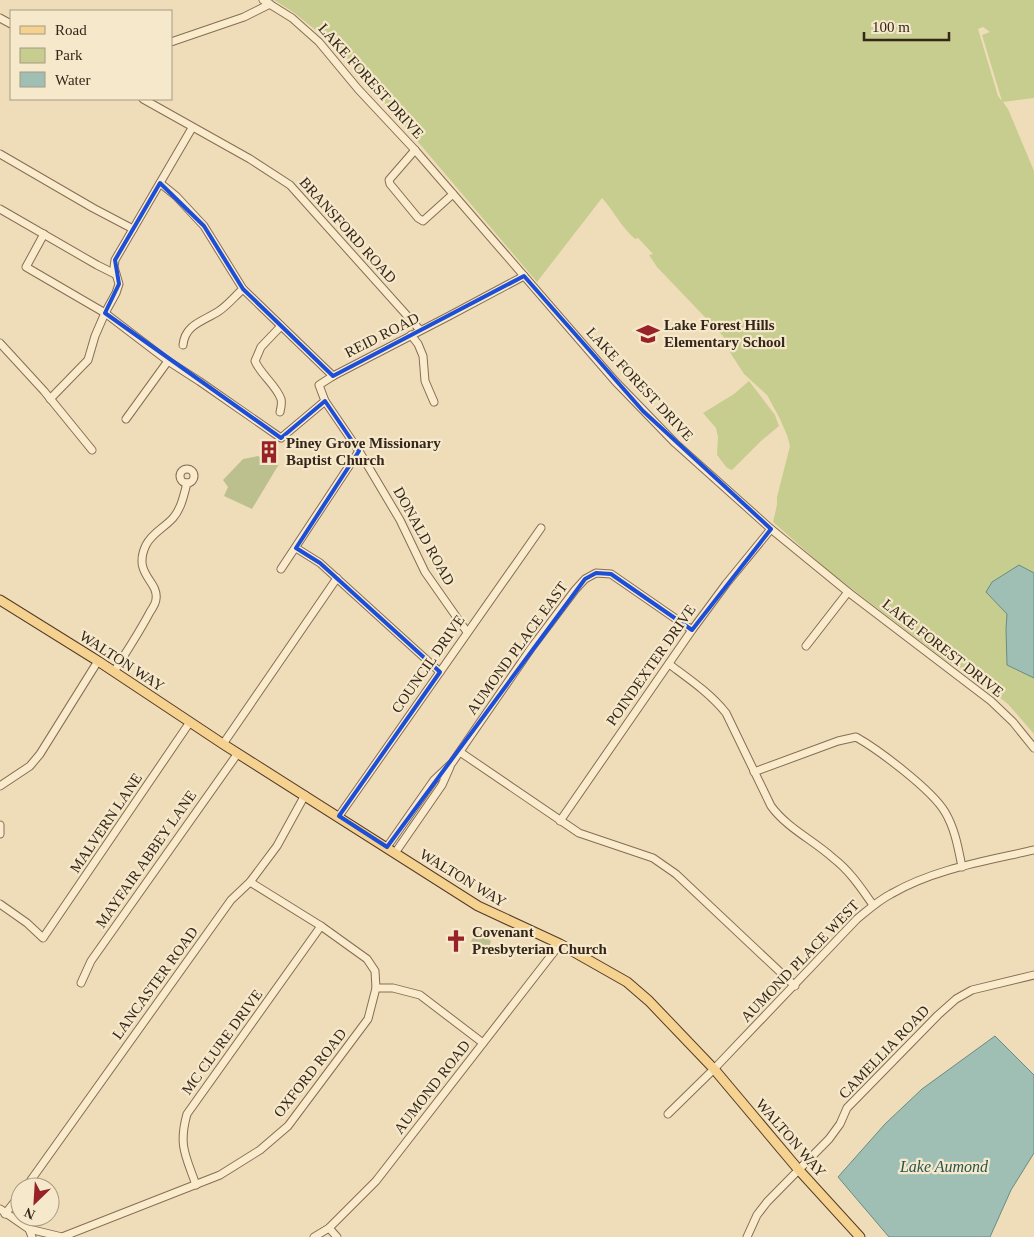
<svg xmlns="http://www.w3.org/2000/svg" width="1034" height="1237" font-family="'Times New Roman',serif">
<style>
.green{fill:#c7cd8e;fill-rule:evenodd}
.cemetery{fill:#bcc08f}
.water{fill:#9fbfb5;stroke:#678c82}
.lines{fill:none;stroke-linecap:round;stroke-linejoin:round}
.minor-casing{stroke:#866d54;stroke-width:9}
.major-casing{stroke:#533b29;stroke-width:11}
.minor{stroke:#faebcd;stroke-width:7}
.major{stroke:#f5d28f;stroke-width:9}
.marked{fill:none;stroke:#1d4ed8;stroke-width:4;stroke-linejoin:round}
.labels{text-anchor:middle;dominant-baseline:central;stroke-width:4.5;stroke-linejoin:round;paint-order:stroke}
.street-label{font-size:15px;fill:#34261a;stroke:#f6e8ca}
.poi-label{font-size:15px;font-weight:bold;fill:#34261a;stroke:#f6e8ca;text-anchor:start}
.water-label{font-size:16px;font-style:italic;fill:#285551;stroke:#f6e8ca}
</style>
<rect width="100%" height="100%" fill="#efddba"/>
<g class="green">
<path d="M274 0H1034V98L1003 102 1008 109 1034 171V734L1008 704 963 669 948 662 831 573 773 522 777 505V497L790 446 787 435 779 417 767 395 744 374 731 354 723 336 657 267 649 255 653 254 638 238 635 239C621 227 614 211 602 198L537 282 339 49 293 12ZM983 27 990 32 982 35 1002 101 998 96 978 29Z"/>
<path d="M749 381 775 415 779 426 761 441 732 470 727 468 717 455 718 437 716 428 703 413 734 394Z"/>
</g>
<g class="cemetery">
<path d="M258 456 267 461 270 458 279 464 252 509 224 496 228 487 223 480 243 459Z"/>
<path d="M477 932 491 941 488 951 491 953 489 956 470 943Z"/>
</g>
<g class="water">
<path d="M1019 565 1034 573V678L1007 665 1006 629 1007 614 986 592 992 582Z"/>
<path d="M995 1036 1034 1075V1153L1011 1190 990 1237H889L838 1177 885 1124 922 1089Z"/>
</g>
<g class="lines">
<defs>
<g id="minor">
<path d="M263 0 292 18 319 42 358 89 415 150 615 381 675 443 771 529 848 592 991 701 1013 722 1034 748"/>
<path d="M0 18 11 24"/>
<path d="M171 42 244 17 270 4"/>
<path d="M143 99 250 159 290 185 420 330"/>
<path d="M415 150 389 180 390 184 418 218 423 221 453 194"/>
<path d="M0 154 93 208 133 229"/>
<path d="M160 183 176 196 204 226 243 289 333 376"/>
<path d="M0 209 97 265 115 274"/>
<path d="M44 234 26 267 105 313 168 361 199 381 281 438 325 401 319 385 333 376 449 316 524 276"/>
<path d="M411 335 418 344 423 356 425 381 434 402"/>
<path d="M0 343 44 391 92 450"/>
<path d="M183 345C185 324 204 321 219 311 228 305 235 296 243 289"/>
<path d="M50 399 88 360 95 336 105 313 116 293 119 284 114 267 115 260 192 128"/>
<path d="M325 401 359 451 400 520 425 572 467 632"/>
<path d="M280 412C281 408 282 403 281 399 276 385 261 375 255 361L261 347 281 326"/>
<path d="M126 419 168 361"/>
<circle cx="187" cy="476" r="7"/>
<path d="M296 548 320 563 440 672"/>
<path d="M281 569 359 451"/>
<path d="M806 646 848 592"/>
<path d="M669 664C689 679 710 693 726 713L771 806C787 828 813 840 833 858 850 871 861 888 873 905"/>
<path d="M114 672C126 652 139 633 150 612 152 609 156 603 156 599 159 581 132 574 146 545 152 533 164 528 173 518 181 509 184 495 187 483"/>
<path d="M223 744 337 578"/>
<path d="M460 752 579 833 653 858 676 874 795 986"/>
<path d="M754 772 838 741 856 737C879 750 932 790 945 812 955 829 958 847 962 867"/>
<path d="M0 786 30 766 40 754 98 661"/>
<path d="M339 816 541 528"/>
<path d="M560 821 692 630 726 584 771 529"/>
<path d="M0 825V834"/>
<path d="M387 847 434 780 452 763 532 647 575 590 585 579 596 573 611 574 692 630"/>
<path d="M395 853 442 785 450 767"/>
<path d="M0 904 27 923 43 938 190 722"/>
<path d="M81 983 91 961 238 753"/>
<path d="M376 988H393L420 995 483 1043"/>
<path d="M668 1114 714 1069 857 919C868 910 879 900 891 894 934 869 986 861 1034 850"/>
<path d="M196 1185C186 1156 178 1146 187 1114L321 926"/>
<path d="M26 1187 231 900 250 882 277 846 305 795"/>
<path d="M0 1209 29 1229 32 1237"/>
<path d="M5 1214 20 1195"/>
<path d="M329 1228 337 1237"/>
<path d="M29 1229 62 1237 220 1175 260 1150 288 1126 368 1019 376 988 375 971 367 959 321 926 250 882"/>
<path d="M314 1237 329 1228 376 1181 560 944"/>
<path d="M747 1237 757 1215 767 1202 829 1139 840 1124 847 1108 938 1015 956 999 972 990 1034 975"/>
</g>
<path id="major" d="M0 600 98 661 223 744 478 906 560 944 627 982 649 1001 714 1069 798 1169 860 1237"/>
</defs>
<use href="#minor" class="minor-casing"/>
<use href="#major" class="major-casing"/>
<use href="#minor" class="minor"/>
<use href="#major" class="major"/>
</g>
<path class="marked" d="M160 183 204 226 243 289 333 376 524 276 643 411 771 529 692 630 611 574 596 573 585 579 387 847 339 816 440 672 320 563 296 548 359 451 325 401 281 438 105 313 119 284 115 260Z"/>
<defs>
<symbol id="school-bare" viewBox="-9 -9 18 18"><path d="M0-5L7-2L0 1L-7-2ZM-4 1L0 2.5L4 1V4Q0 6-4 4Z" fill="#972227" stroke="#f6e8ca" stroke-width="2.5" paint-order="stroke"/></symbol>
<symbol id="building-bare" viewBox="-9 -9 18 18"><path d="M-4-6H4V6H1V3H-1V6H-4ZM-2.5-4.3h1.7v1.8h-1.7ZM.8-4.3h1.7v1.8H.8ZM-2.5-1h1.7V.8h-1.7ZM.8-1h1.7V.8H.8Z" fill="#972227" stroke="#f6e8ca" stroke-width="2.5" paint-order="stroke"/></symbol>
<symbol id="church-bare" viewBox="-9 -9 18 18"><path d="M-1.2-6h2.4v3.5h3.3v2.4h-3.3V6h-2.4V-.1h-3.3v-2.4h3.3Z" fill="#972227" stroke="#f6e8ca" stroke-width="2.5" paint-order="stroke"/></symbol>
</defs>
<g fill-rule="evenodd">
<use href="#school-bare" x="632" y="318" width="32" height="32"/>
<use href="#building-bare" x="253" y="436" width="32" height="32"/>
<use href="#church-bare" x="440" y="925" width="32" height="32"/>
</g>
<g class="labels">
<g class="street-label">
<text transform="translate(371 81) rotate(48)">LAKE FOREST DRIVE</text>
<text transform="translate(348 230) rotate(48)">BRANSFORD ROAD</text>
<text transform="translate(382 335) rotate(-27)">REID ROAD</text>
<text transform="translate(640 384) rotate(47)">LAKE FOREST DRIVE</text>
<text transform="translate(424 536) rotate(61)">DONALD ROAD</text>
<text transform="translate(517 648) rotate(-54)">AUMOND PLACE EAST</text>
<text transform="translate(943 648) rotate(38)">LAKE FOREST DRIVE</text>
<text transform="translate(122 661) rotate(33)">WALTON WAY</text>
<text transform="translate(428 664) rotate(-55)">COUNCIL DRIVE</text>
<text transform="translate(651 665) rotate(-55)">POINDEXTER DRIVE</text>
<text transform="translate(106 823) rotate(-56)">MALVERN LANE</text>
<text transform="translate(146 859) rotate(-55)">MAYFAIR ABBEY LANE</text>
<text transform="translate(463 878) rotate(31)">WALTON WAY</text>
<text transform="translate(800 961) rotate(-46)">AUMOND PLACE WEST</text>
<text transform="translate(155 983) rotate(-54)">LANCASTER ROAD</text>
<text transform="translate(222 1042) rotate(-54)">MC CLURE DRIVE</text>
<text transform="translate(884 1052) rotate(-46)">CAMELLIA ROAD</text>
<text transform="translate(310 1073) rotate(-52)">OXFORD ROAD</text>
<text transform="translate(432 1087) rotate(-52)">AUMOND ROAD</text>
<text transform="translate(791 1138) rotate(49)">WALTON WAY</text>
</g>
<g class="poi-label">
<text x="664" y="325">Lake Forest Hills<tspan x="664" dy="17">Elementary School</tspan></text>
<text x="286" y="443">Piney Grove Missionary<tspan x="286" dy="17">Baptist Church</tspan></text>
<text x="472" y="932">Covenant<tspan x="472" dy="17">Presbyterian Church</tspan></text>
</g>
<g class="water-label">
<text x="944" y="1166">Lake Aumond</text>
</g>
</g>
<rect x="10" y="10" width="162" height="90" fill="#f6e8ca" stroke="#a89a84"/>
<rect x="20" y="26" width="25" height="8" fill="#f5d28f" stroke="#a89a84"/>
<text x="55" y="35" font-size="15" fill="#34261a">Road</text>
<rect x="20" y="48" width="25" height="15" fill="#c7cd8e" stroke="#a89a84"/>
<text x="55" y="60" font-size="15" fill="#34261a">Park</text>
<rect x="20" y="72" width="25" height="15" fill="#9fbfb5" stroke="#a89a84"/>
<text x="55" y="85" font-size="15" fill="#34261a">Water</text>
<g transform="translate(35 1202) rotate(205)"><circle r="24" fill="#f6e8ca" stroke="#a89a84"/>
<path d="M0-4L9 19L0 12L-9 19Z" fill="#972227"/>
<text y="-8" font-size="14" font-weight="bold" text-anchor="middle" fill="#34261a">N</text>
</g>
<path d="M864 32v8h85v-8" fill="none" stroke="#34261a" stroke-width="2.5"/>
<text x="872" y="32" font-size="15" fill="#34261a" stroke="#f6e8ca" stroke-width="4" paint-order="stroke">100 m</text>
</svg>
